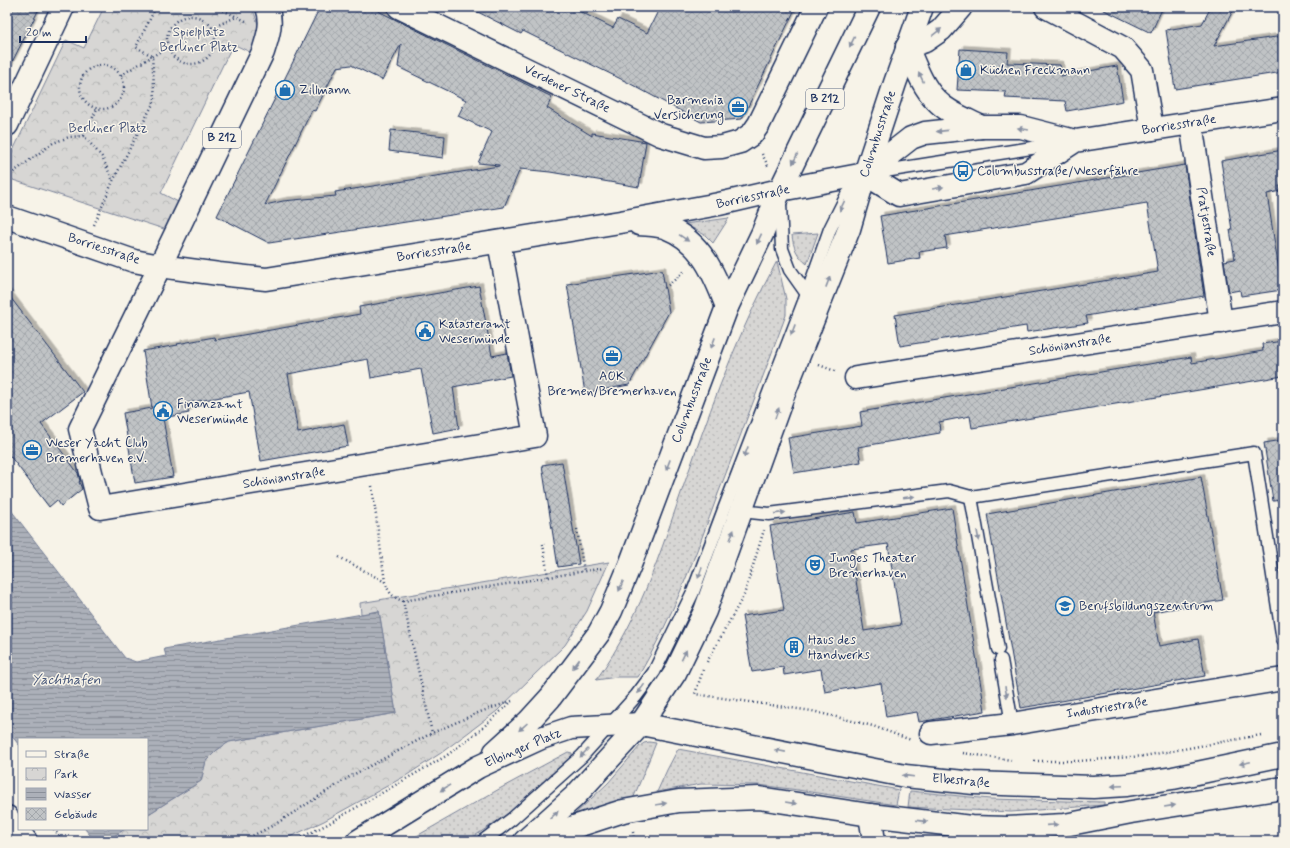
<svg xmlns="http://www.w3.org/2000/svg" width="1290" height="848" font-family="Mynerve,sans-serif">
<style>
.grass{fill:url(#grass-dots);stroke:#798299}
.park{fill:url(#park-crowns);stroke:#798299}
.water{fill:url(#water-rules);stroke:#727c95}
.building{fill:url(#building-cross-hatch);stroke:#1b2f5e;fill-rule:evenodd;filter:url(#shadow)}
.lines{fill:none;stroke-linecap:round;stroke-linejoin:round}
.service-casing{stroke:#1b2f5e;stroke-width:15}
.minor-casing{stroke:#1b2f5e;stroke-width:25}
.tertiary-casing{stroke:#1b2f5e;stroke-width:25}
.primary-casing{stroke:#1b2f5e;stroke-width:25}
.path{stroke:#1b2f5e;stroke-width:2.5;stroke-dasharray:1 3;stroke-linecap:butt}
.service{stroke:#f7f3e8;stroke-width:12}
.minor{stroke:#f7f3e8;stroke-width:22}
.tertiary{stroke:#f7f3e8;stroke-width:22}
.primary{stroke:#f7f3e8;stroke-width:22}
.oneway{fill:#8991a3}
.labels{text-anchor:middle;dominant-baseline:central;stroke-width:3;stroke-linejoin:round;paint-order:stroke}
.shield{fill:#f7f3e8;stroke:#5d6a87;stroke-width:1}
.shield-label{font-size:12px;font-weight:bold;fill:#1b2f5e}
.park-label{font-size:13px;fill:#415076;stroke:#f7f3e8}
.poi-label{font-size:13px;fill:#1b2f5e;stroke:#f7f3e8;text-anchor:start}
.street-label{font-size:13px;fill:#1b2f5e;stroke:#f7f3e8}
.water-label{font-size:14px;font-style:italic;fill:#465679;stroke:#f7f3e8}
</style>
<defs>
<pattern id="grass-dots" width="8" height="8" patternUnits="userSpaceOnUse"><rect width="8" height="8" fill="#d7d6d4"/><path d="M2 2h.1M6 6h.1" fill="none" stroke="#b8b8b8" stroke-width="1.8" stroke-linecap="round"/></pattern>
<pattern id="park-crowns" width="20" height="18" patternUnits="userSpaceOnUse"><rect width="20" height="18" fill="#d7d6d4"/><path d="M2 6a3 3 0 1 1 6 0M12 15a3 3 0 1 1 6 0" fill="none" stroke="#b8b8b8"/></pattern>
<pattern id="water-rules" width="6" height="5" patternUnits="userSpaceOnUse"><rect width="6" height="5" fill="#acb0b9"/><path d="M0 2.5h6" fill="none" stroke="#8b909a"/></pattern>
<pattern id="building-cross-hatch" width="8" height="8" patternUnits="userSpaceOnUse"><rect width="8" height="8" fill="#c0c3c5"/><path d="M0 0l8 8M0 8l8-8" fill="none" stroke="#a4a8ac"/></pattern>
<filter id="shadow"><feDropShadow dx="3.5" dy="-3.5" stdDeviation="0" flood-color="#0004"/></filter>
</defs>
<rect width="100%" height="100%" fill="#f7f3e8"/>
<filter id="ink" filterUnits="userSpaceOnUse"><feTurbulence type="fractalNoise" baseFrequency=".025" numOctaves="2"/><feDisplacementMap in="SourceGraphic" scale="8" xChannelSelector="R" yChannelSelector="G"/><feConvolveMatrix kernelMatrix="1 2 1 2 8 2 1 2 1" color-interpolation-filters="sRGB"/></filter>
<g filter="url(#ink)">
<g class="grass">
<path d="M729 218 713 243 705 235 685 224Z"/>
<path d="M818 233 807 264C797 256 793 247 792 235Z"/>
<path d="M777 261 786 299V315C764 374 741 434 718 494 695 557 672 619 638 677H617L596 680C645 612 664 539 692 462 716 393 742 325 777 261Z"/>
<path d="M649 742 656 743 633 799 576 818 575 814 608 783 640 746 644 743Z"/>
<path d="M678 749 899 790 896 805 791 789 758 785 701 784 657 792 667 770Z"/>
<path d="M568 752 572 753V756L539 788 511 812 467 841H408L501 788Z"/>
<path d="M910 791 990 799 1104 802V805L1011 812 908 807Z"/>
</g>
<g class="park">
<path d="M104 7H252L259 27 252 53 233 44 161 193 180 203 167 230 13 180 7 173V163L66 40 84 48Z"/>
<path d="M609 562 587 611 565 645 497 711 441 753 407 775 324 821 281 841H106L125 829H147V815L201 781 206 761 217 750 229 742 396 713 379 611 361 614 360 603Z"/>
</g>
<g class="water">
<path d="M7 505 125 658 136 662 166 656 164 649 379 611 396 713 229 742 217 750 206 761 201 781 147 815V739H19V745L7 730Z"/>
<path d="M85 829H125L106 841H95Z"/>
</g>
<g class="building">
<path d="M7 7H40L7 72Z"/>
<path d="M320 7H370L552 97 547 108 592 136V133L646 142 639 187 550 172 520 169 504 207 269 243 217 216ZM401 44 398 67 466 100 458 116 492 132 478 163 499 165V166L335 192 336 196 283 201 265 205 312 110 315 111 337 67 351 65 382 80Z"/>
<path d="M468 7H571L613 28 618 19 647 33 660 7H796L742 119 701 122 627 82 523 31 521 34Z"/>
<path d="M1098 7H1163L1151 33Z"/>
<path d="M1211 7H1235L1214 46 1283 36V72L1175 89 1166 30 1202 24Z"/>
<path d="M960 49 1008 52 1007 63 1060 65 1061 76 1117 66 1123 101 1067 111 1065 101 1005 98 1006 92 957 90Z"/>
<path d="M391 130 445 136 443 158 389 151Z"/>
<path d="M1283 150V186H1279L1280 191 1267 194 1282 290 1241 296 1240 290 1229 292 1224 261 1235 259 1230 230H1232L1221 161Z"/>
<path d="M1185 165 1204 296 1086 316 1088 323 1027 332 1026 326 900 346 895 315 1158 272 1147 203 945 236 947 248 919 252 920 258 888 263 880 216Z"/>
<path d="M662 270 669 312 629 385 585 393 567 284Z"/>
<path d="M479 286 492 356 507 353 511 376 453 387 459 428 433 433 421 369 371 378 368 359 288 374 298 433 344 424 348 446 261 461 249 392 187 403 189 413 163 418 173 477 135 483 123 413 152 408 143 351 178 345 177 344 214 337 215 340 360 314 359 307Z"/>
<path d="M7 293 83 392 41 424 78 473 80 481 79 482 82 489 61 506 57 500 49 507 7 452Z"/>
<path d="M1283 341V376L972 428 970 416 939 422 940 433 858 447 861 462 794 473 788 438 862 426 860 412 1191 357 1192 363 1263 351 1262 344Z"/>
<path d="M1283 440V500L1273 501 1264 443Z"/>
<path d="M562 462 579 564 558 567 542 465Z"/>
<path d="M1201 477 1223 600 1153 612 1159 646 1198 639 1205 676 1021 708 987 514Z"/>
<path d="M952 508 985 711 919 722 917 712 886 717 881 683 825 692 821 669 784 675 783 667 752 672 742 616 784 610 770 526 855 512 857 523ZM888 544 901 625 864 631 851 549Z"/>
</g>
<g class="lines">
<defs>
<g id="service">
<path d="M872 173 1064 143"/>
<path d="M780 203 782 249 790 270 807 294"/>
<path d="M971 497 998 649"/>
<path d="M741 511 769 514 949 491 971 497 1254 453 1283 640"/>
<path d="M1001 660 1012 724"/>
<path d="M483 841 512 819 582 756 636 696 654 672 693 592 723 512 807 294 830 229 847 195 858 183"/>
</g>
<g id="minor">
<path d="M399 7 661 135 704 148 722 147 740 142 752 134 759 124 816 7"/>
<path d="M1046 7 1123 48 1142 70 1152 129"/>
<path d="M907 47 925 41 941 30 961 7"/>
<path d="M1191 123 1221 322"/>
<path d="M7 125 63 7"/>
<path d="M7 217 134 261 160 266 80 429 100 508 535 436 499 242"/>
<path d="M856 378 1283 312"/>
<path d="M931 733 1012 724 1283 679"/>
<path d="M870 815 874 841"/>
<path d="M7 817 26 841"/>
</g>
<g id="tertiary">
<path d="M907 47C915 65 922 86 936 100 948 113 966 119 981 127"/>
<path d="M1075 141 1026 173 899 195 865 174 911 138 925 133 981 127H1021L1075 141 1283 109"/>
</g>
<g id="primary">
<path d="M267 7C273 23 268 36 263 52L160 266 219 274 266 279 620 222 719 204 780 190 865 174"/>
<path d="M639 224C648 225 659 225 667 228 701 241 715 275 727 307"/>
<path d="M495 752 529 721 550 698 599 633 611 611 630 565 727 307 763 232 780 190 869 7"/>
<path d="M358 841 478 767 541 738 571 728 641 724 905 776 974 783 1093 787 1127 785 1173 778 1283 755"/>
<path d="M525 841 575 796 641 724 675 673 705 611 782 398 849 229 865 174 895 83 922 7"/>
<path d="M546 841 571 828 623 811 679 801 759 798 870 815 971 827 1007 828 1065 825 1131 812 1283 788"/>
</g>
</defs>
<use href="#service" class="service-casing"/>
<use href="#minor" class="minor-casing"/>
<use href="#tertiary" class="tertiary-casing"/>
<use href="#primary" class="primary-casing"/>
<g class="path">
<path d="M216 7 248 22"/>
<circle cx="191" cy="40" r="24"/>
<path d="M212 28 236 17"/>
<circle cx="102" cy="87" r="22"/>
<path d="M121 75 168 47"/>
<path d="M84 136 97 109"/>
<path d="M762 154 768 166"/>
<path d="M7 177 53 143 69 137 84 136 102 157 113 181"/>
<path d="M94 225 113 181 155 100 152 56 136 47 156 7"/>
<path d="M665 288 686 270"/>
<path d="M819 365 835 371"/>
<path d="M372 486 385 582C389 593 392 597 403 601L604 568"/>
<path d="M577 529 584 571"/>
<path d="M543 544 548 577"/>
<path d="M339 557 385 582"/>
<path d="M403 601 432 733"/>
<path d="M707 662 744 595 764 530"/>
<path d="M703 670 695 694 812 711 873 726 911 740"/>
<path d="M963 753 1011 760"/>
<path d="M1034 761H1078L1144 756 1261 735"/>
<path d="M54 829 63 841"/>
<path d="M633 832 634 841"/>
<path d="M242 841 274 825 351 776 432 733 480 712 512 701"/>
<path d="M294 841 326 825 446 756 479 731 510 703"/>
</g>
<use href="#service" class="service"/>
<use href="#minor" class="minor"/>
<use href="#tertiary" class="tertiary"/>
<use href="#primary" class="primary"/>
</g>
<defs><path id="oneway-solid" d="M-6-.8H1V-3.2L6.5 0L1 3.2V.8H-6Z"/></defs>
<g class="oneway">
<use href="#oneway-solid" transform="translate(937 32) rotate(-38)"/>
<use href="#oneway-solid" transform="translate(852 42) rotate(116)"/>
<use href="#oneway-solid" transform="translate(921 77) rotate(-115)"/>
<use href="#oneway-solid" transform="translate(1023 129) rotate(-170)"/>
<use href="#oneway-solid" transform="translate(942 131) rotate(174)"/>
<use href="#oneway-solid" transform="translate(795 159) rotate(116)"/>
<use href="#oneway-solid" transform="translate(938 188) rotate(-10)"/>
<use href="#oneway-solid" transform="translate(842 206) rotate(116)"/>
<use href="#oneway-solid" transform="translate(684 238) rotate(34)"/>
<use href="#oneway-solid" transform="translate(759 239) rotate(115)"/>
<use href="#oneway-solid" transform="translate(828 282) rotate(-69)"/>
<use href="#oneway-solid" transform="translate(793 330) rotate(111)"/>
<use href="#oneway-solid" transform="translate(713 343) rotate(111)"/>
<use href="#oneway-solid" transform="translate(777 413) rotate(-70)"/>
<use href="#oneway-solid" transform="translate(746 452) rotate(111)"/>
<use href="#oneway-solid" transform="translate(668 465) rotate(111)"/>
<use href="#oneway-solid" transform="translate(909 497) rotate(-7)"/>
<use href="#oneway-solid" transform="translate(780 513) rotate(-7)"/>
<use href="#oneway-solid" transform="translate(732 535) rotate(-70)"/>
<use href="#oneway-solid" transform="translate(978 536) rotate(80)"/>
<use href="#oneway-solid" transform="translate(700 573) rotate(110)"/>
<use href="#oneway-solid" transform="translate(621 586) rotate(113)"/>
<use href="#oneway-solid" transform="translate(684 655) rotate(-64)"/>
<use href="#oneway-solid" transform="translate(576 664) rotate(126)"/>
<use href="#oneway-solid" transform="translate(641 689) rotate(126)"/>
<use href="#oneway-solid" transform="translate(1006 692) rotate(80)"/>
<use href="#oneway-solid" transform="translate(523 727) rotate(138)"/>
<use href="#oneway-solid" transform="translate(780 751) rotate(-169)"/>
<use href="#oneway-solid" transform="translate(584 753) rotate(134)"/>
<use href="#oneway-solid" transform="translate(1245 763) rotate(168)"/>
<use href="#oneway-solid" transform="translate(908 776) rotate(-173)"/>
<use href="#oneway-solid" transform="translate(1117 786) rotate(177)"/>
<use href="#oneway-solid" transform="translate(445 788) rotate(148)"/>
<use href="#oneway-solid" transform="translate(791 803) rotate(9)"/>
<use href="#oneway-solid" transform="translate(661 804) rotate(-9)"/>
<use href="#oneway-solid" transform="translate(1170 806) rotate(-9)"/>
<use href="#oneway-solid" transform="translate(554 815) rotate(-43)"/>
<use href="#oneway-solid" transform="translate(922 821) rotate(7)"/>
<use href="#oneway-solid" transform="translate(1052 825) rotate(-4)"/>
</g>
</g>
<defs>
<symbol id="shop-ring" viewBox="-11 -11 22 22"><circle r="9.5" fill="#f7f3e8" stroke="#1f6fb2" stroke-width="1.5"/><path d="M-5-2.5h2.3a2.7 3.5 0 0 1 5.4 0H5L5.5 6h-11ZM-1.5-2.5h3a1.5 2.3 0 0 0-3 0Z" fill="#1f6fb2"/></symbol>
<symbol id="office-ring" viewBox="-11 -11 22 22"><circle r="9.5" fill="#f7f3e8" stroke="#1f6fb2" stroke-width="1.5"/><path d="M-6-3h4V-5.5h4V-3h4V5H-6ZM-1-4.5V-3h2v-1.5ZM-6 0V1H6V0Z" fill="#1f6fb2"/></symbol>
<symbol id="bus-ring" viewBox="-11 -11 22 22"><circle r="9.5" fill="#f7f3e8" stroke="#1f6fb2" stroke-width="1.5"/><path d="M-5-6H5V4H4V6H2V4H-2V6H-4V4H-5ZM-3.5-4V0h7V-4ZM-3.5 1.2v1.5H-2V1.2ZM2 1.2v1.5H3.5V1.2Z" fill="#1f6fb2"/></symbol>
<symbol id="civic-ring" viewBox="-11 -11 22 22"><circle r="9.5" fill="#f7f3e8" stroke="#1f6fb2" stroke-width="1.5"/><path d="M-.6-6.5H3V-4.5H.6V-3L4-1V1h2V6H-6V1h2V-1L-.6-3ZM-1.2 2.5V6h2.4V2.5Z" fill="#1f6fb2"/></symbol>
<symbol id="theatre-ring" viewBox="-11 -11 22 22"><circle r="9.5" fill="#f7f3e8" stroke="#1f6fb2" stroke-width="1.5"/><path d="M-5-5.5Q0-4 5-5.5V0Q5 5 0 6Q-5 5-5 0ZM-3.3-2.5H-1v1.5H-3.3ZM1-2.5H3.3v1.5H1ZM-2.8 1Q0 5.5 2.8 1Z" fill="#1f6fb2"/></symbol>
<symbol id="university-ring" viewBox="-11 -11 22 22"><circle r="9.5" fill="#f7f3e8" stroke="#1f6fb2" stroke-width="1.5"/><path d="M0-5L7-2L0 1L-7-2ZM-4 1L0 2.5L4 1V4Q0 6-4 4Z" fill="#1f6fb2"/></symbol>
<symbol id="building-ring" viewBox="-11 -11 22 22"><circle r="9.5" fill="#f7f3e8" stroke="#1f6fb2" stroke-width="1.5"/><path d="M-4-6H4V6H1V3H-1V6H-4ZM-2.5-4.3h1.7v1.8h-1.7ZM.8-4.3h1.7v1.8H.8ZM-2.5-1h1.7V.8h-1.7ZM.8-1h1.7V.8H.8Z" fill="#1f6fb2"/></symbol>
</defs>
<g fill-rule="evenodd">
<use href="#shop-ring" x="955" y="59" width="22" height="22"/>
<use href="#shop-ring" x="274" y="79" width="22" height="22"/>
<use href="#office-ring" x="727" y="96" width="22" height="22"/>
<use href="#bus-ring" x="952" y="160" width="22" height="22"/>
<use href="#civic-ring" x="414" y="320" width="22" height="22"/>
<use href="#office-ring" x="601" y="345" width="22" height="22"/>
<use href="#civic-ring" x="152" y="400" width="22" height="22"/>
<use href="#office-ring" x="21" y="439" width="22" height="22"/>
<use href="#theatre-ring" x="804" y="554" width="22" height="22"/>
<use href="#university-ring" x="1054" y="595" width="22" height="22"/>
<use href="#building-ring" x="783" y="636" width="22" height="22"/>
</g>
<g class="labels">
<g class="shield">
<rect x="806" y="89" width="38" height="20" rx="3"/>
<rect x="203" y="128" width="38" height="20" rx="3"/>
</g>
<g class="shield-label">
<text x="825" y="99">B 212</text>
<text x="222" y="138">B 212</text>
</g>
<g class="park-label">
<text x="199" y="32">Spielplatz<tspan x="199" dy="15">Berliner Platz</tspan></text>
<text x="108" y="128">Berliner Platz</text>
</g>
<g class="poi-label">
<text x="980" y="70">Küchen Freckmann</text>
<text x="299" y="90">Zillmann</text>
<text x="724" y="100" text-anchor="end">Barmenia<tspan x="724" dy="15">Versicherung</tspan></text>
<text x="977" y="171">Columbusstraße/Weserfähre</text>
<text x="439" y="324">Katasteramt<tspan x="439" dy="15">Wesermünde</tspan></text>
<text x="612" y="376" text-anchor="middle">AOK<tspan x="612" dy="15">Bremen/Bremerhaven</tspan></text>
<text x="177" y="404">Finanzamt<tspan x="177" dy="15">Wesermünde</tspan></text>
<text x="46" y="443">Weser Yacht Club<tspan x="46" dy="15">Bremerhaven e.V.</tspan></text>
<text x="829" y="558">Junges Theater<tspan x="829" dy="15">Bremerhaven</tspan></text>
<text x="1079" y="606">Berufsbildungszentrum</text>
<text x="808" y="640">Haus des<tspan x="808" dy="15">Handwerks</tspan></text>
</g>
<g class="street-label">
<text transform="translate(567 89) rotate(26)">Verdener Straße</text>
<text transform="translate(1179 125) rotate(-9)">Borriesstraße</text>
<text transform="translate(878 134) rotate(-72)">Columbusstraße</text>
<text transform="translate(753 197) rotate(-12)">Borriesstraße</text>
<text transform="translate(1206 222) rotate(81)">Pratjestraße</text>
<text transform="translate(104 249) rotate(18)">Borriesstraße</text>
<text transform="translate(434 252) rotate(-9)">Borriesstraße</text>
<text transform="translate(1070 345) rotate(-9)">Schönianstraße</text>
<text transform="translate(692 400) rotate(-69)">Columbusstraße</text>
<text transform="translate(284 478) rotate(-9)">Schönianstraße</text>
<text transform="translate(1107 708) rotate(-9)">Industriestraße</text>
<text transform="translate(523 748) rotate(-23)">Elbinger Platz</text>
<text transform="translate(961 781) rotate(5)">Elbestraße</text>
</g>
<g class="water-label">
<text x="66" y="680">Yachthafen</text>
</g>
</g>
<rect width="1290" height="848" fill="none" stroke="#f7f3e8" stroke-width="24"/>
<rect x="12" y="12" width="1266" height="824" fill="none" stroke="#1b2f5e" stroke-width="1.5" filter="url(#ink)"/>
<rect x="18" y="738" width="130" height="92" fill="#f7f3e8" stroke="#9fa5b1"/>
<rect x="26" y="751" width="20" height="6" fill="#f7f3e8" stroke="#9fa5b1"/>
<text x="54" y="758" font-size="12" fill="#1b2f5e">Straße</text>
<rect x="26" y="768" width="20" height="12" fill="url(#park-crowns)" stroke="#9fa5b1"/>
<text x="54" y="778" font-size="12" fill="#1b2f5e">Park</text>
<rect x="26" y="788" width="20" height="12" fill="url(#water-rules)" stroke="#9fa5b1"/>
<text x="54" y="798" font-size="12" fill="#1b2f5e">Wasser</text>
<rect x="26" y="808" width="20" height="12" fill="url(#building-cross-hatch)" stroke="#9fa5b1"/>
<text x="54" y="818" font-size="12" fill="#1b2f5e">Gebäude</text>
<path d="M20 36v6h66v-6" fill="none" stroke="#1b2f5e" stroke-width="2"/>
<text x="26" y="36" font-size="12" fill="#1b2f5e" stroke="#f7f3e8" stroke-width="3" paint-order="stroke">20 m</text>
</svg>
